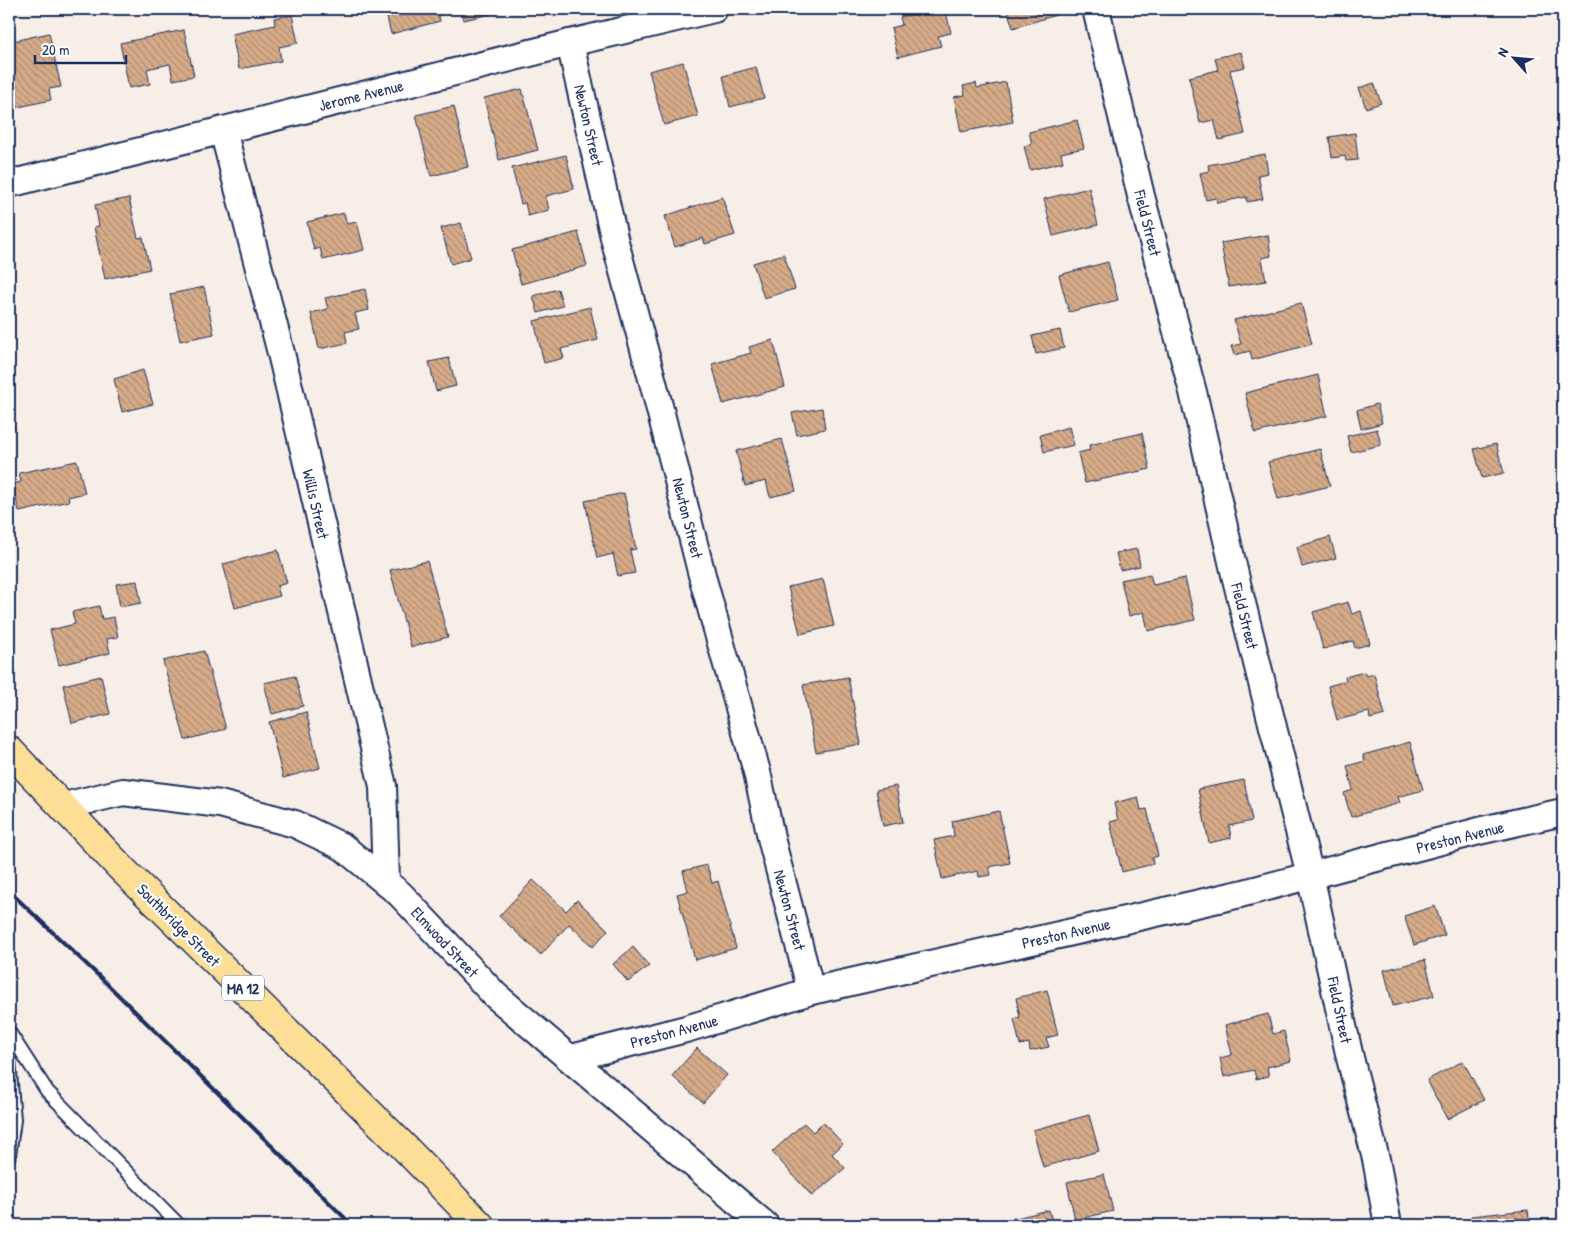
<svg xmlns="http://www.w3.org/2000/svg" width="1572" height="1234" font-family="'Patrick Hand',sans-serif">
<style>
.building{fill:url(#building-back-hatch);stroke:#1b2f5e}
.lines{fill:none;stroke-linecap:round;stroke-linejoin:round}
.service-casing{stroke:#1b2f5e;stroke-width:16}
.minor-casing{stroke:#1b2f5e;stroke-width:30}
.primary-casing{stroke:#1b2f5e;stroke-width:31}
.service{stroke:#fff;stroke-width:12}
.minor{stroke:#fff;stroke-width:26}
.primary{stroke:#fcde96;stroke-width:28}
.rail{stroke:#1b2f5e;stroke-width:4}
.labels{text-anchor:middle;dominant-baseline:central;stroke-width:4.5;stroke-linejoin:round;paint-order:stroke}
.shield{fill:#fff;stroke:#5f6d8e;stroke-width:1}
.shield-label{font-size:15px;font-weight:bold;fill:#1b2f5e}
.street-label{font-size:16px;fill:#1b2f5e;stroke:#fff}
</style>
<defs>
<pattern id="building-back-hatch" width="6" height="6" patternUnits="userSpaceOnUse" patternTransform="scale(1.25)"><rect width="6" height="6" fill="#d7ab88"/><path d="M-1 5l2 2M0 0l6 6M5-1l2 2" fill="none" stroke="#ae8c72"/></pattern>
</defs>
<rect width="100%" height="100%" fill="#f7eee7"/>
<filter id="ink" filterUnits="userSpaceOnUse"><feTurbulence type="fractalNoise" baseFrequency=".02" numOctaves="2"/><feDisplacementMap in="SourceGraphic" scale="10" xChannelSelector="R" yChannelSelector="G"/><feConvolveMatrix kernelMatrix="1 2 1 2 8 2 1 2 1" color-interpolation-filters="sRGB"/></filter>
<g filter="url(#ink)">
<g class="building">
<path d="M385 9H437L440 21 391 34Z"/>
<path d="M462 9H507L508 10 464 20Z"/>
<path d="M931 9H933L935 14 946 12 951 33 938 36 941 46 898 57 891 28 902 25 900 17Z"/>
<path d="M1007 9H1054L1056 15 1013 28Z"/>
<path d="M292 15 298 43 279 47 281 61 239 69 232 34 275 25 274 18Z"/>
<path d="M184 30 194 76 173 80 170 64 147 69 150 84 129 88 120 43Z"/>
<path d="M49 33 61 87 49 89 51 100 14 108 9 84V42Z"/>
<path d="M1241 52 1245 67 1230 70 1245 134 1219 140 1214 120 1200 123 1189 77 1218 70 1215 58Z"/>
<path d="M683 62 698 116 664 125 649 71Z"/>
<path d="M756 67 764 98 730 107 723 76Z"/>
<path d="M1006 82 1013 122 961 132 954 97 965 95 963 86 976 83 977 88Z"/>
<path d="M1374 83 1381 103 1366 108 1359 88Z"/>
<path d="M522 89 538 150 499 160 484 98Z"/>
<path d="M454 106 468 167 431 176 416 115Z"/>
<path d="M1077 120 1084 148 1061 153 1063 162 1030 170 1024 146 1032 144 1029 132Z"/>
<path d="M1355 133 1358 160 1346 161 1345 156 1332 158 1329 137Z"/>
<path d="M1265 154 1268 173 1258 175 1263 199 1247 202 1246 197 1217 203 1216 198 1206 200 1200 173 1209 171 1208 165Z"/>
<path d="M566 155 574 189 546 196 549 210 528 216 525 203 521 204 512 168Z"/>
<path d="M1089 188 1098 225 1053 236 1044 199Z"/>
<path d="M722 197 735 235 705 244 703 238 675 247 665 216Z"/>
<path d="M129 198 138 238 143 237 150 269 105 279 94 227 99 226 95 205Z"/>
<path d="M344 213 347 224 357 222 364 250 323 260 320 248 314 250 307 222Z"/>
<path d="M461 223 471 258 451 264 441 228Z"/>
<path d="M578 232 587 266 521 284 512 250Z"/>
<path d="M1268 235 1271 256 1262 258 1266 281 1229 287 1221 243Z"/>
<path d="M784 254 795 289 764 298 753 263Z"/>
<path d="M1108 262 1118 300 1069 312 1059 275Z"/>
<path d="M204 287 214 334 180 341 170 294Z"/>
<path d="M365 289 369 310 355 313 359 329 345 332 347 343 319 349 311 313 328 309 325 298Z"/>
<path d="M558 289 563 306 538 313 533 296Z"/>
<path d="M1301 303 1312 344 1252 360 1250 351 1234 355 1231 346 1241 344 1234 320Z"/>
<path d="M590 307 598 340 561 349 564 358 544 363 534 321Z"/>
<path d="M1060 330 1064 348 1036 354 1032 336Z"/>
<path d="M773 340 785 387 723 404 712 364 751 353 749 347Z"/>
<path d="M449 358 456 386 436 391 429 362Z"/>
<path d="M143 370 153 404 122 412 114 379Z"/>
<path d="M1318 375 1327 416 1255 433 1245 393Z"/>
<path d="M9 404 15 428 9 429Z"/>
<path d="M1377 404 1382 423 1361 429 1357 410Z"/>
<path d="M822 408 825 429 797 435 792 413Z"/>
<path d="M1069 427 1074 445 1044 452 1040 435Z"/>
<path d="M1377 429 1381 445 1351 452 1347 436Z"/>
<path d="M1142 433 1150 469 1085 483 1078 453 1090 450 1089 445Z"/>
<path d="M782 439 796 491 770 497 766 481 745 486 736 451Z"/>
<path d="M1496 444 1504 473 1482 478 1474 449Z"/>
<path d="M1320 449 1330 486 1278 499 1268 462Z"/>
<path d="M77 461 85 493 68 497 69 501 19 512 13 484 21 482 19 473Z"/>
<path d="M624 493 636 549 630 550 635 573 618 576 613 554 597 558 585 501Z"/>
<path d="M1330 537 1336 558 1302 567 1297 547Z"/>
<path d="M1137 549 1140 566 1120 570 1116 553Z"/>
<path d="M278 550 287 583 277 586 280 596 235 608 223 564Z"/>
<path d="M427 561 448 637 411 647 390 570Z"/>
<path d="M1150 574 1153 585 1185 578 1195 620 1148 631 1144 612 1129 616 1121 580Z"/>
<path d="M823 579 834 626 800 634 788 587Z"/>
<path d="M137 581 141 603 120 607 116 584Z"/>
<path d="M1348 602 1352 614 1361 611 1370 644 1355 648 1353 641 1323 649 1313 612Z"/>
<path d="M99 606 102 619 114 617 118 637 107 639 110 653 59 665 50 630 75 624 72 612Z"/>
<path d="M204 651 226 729 185 740 163 661Z"/>
<path d="M1364 672 1366 676 1374 674 1385 715 1370 719 1369 712 1337 720 1328 686 1346 681 1345 677Z"/>
<path d="M101 676 110 714 72 723 63 685Z"/>
<path d="M295 676 303 706 272 714 264 683Z"/>
<path d="M848 677 861 744 816 752 803 685Z"/>
<path d="M306 712 320 768 283 778 269 722Z"/>
<path d="M1410 742 1423 790 1398 797 1400 803 1351 817 1344 793 1353 790 1347 766 1365 761 1363 755Z"/>
<path d="M1244 780 1252 821 1229 826 1231 838 1209 843 1198 789Z"/>
<path d="M896 786 903 822 883 826 876 790Z"/>
<path d="M1138 797 1141 810 1147 809 1158 856 1152 858 1153 864 1122 872 1110 822 1118 820 1114 803Z"/>
<path d="M999 811 1010 863 989 867 991 875 979 877 978 871 942 879 934 840 954 836 952 821Z"/>
<path d="M707 865 712 883 718 881 736 948 695 960 677 894 688 891 683 871Z"/>
<path d="M533 880 566 911 577 900 608 930 593 947 569 924 541 955 499 916Z"/>
<path d="M1435 906 1445 935 1414 945 1404 916Z"/>
<path d="M633 947 649 966 628 982 613 964Z"/>
<path d="M1425 960 1434 996 1393 1006 1384 970Z"/>
<path d="M1047 990 1058 1035 1046 1038 1049 1047 1030 1051 1029 1043 1020 1045 1014 1019 1020 1017 1016 998Z"/>
<path d="M1268 1014 1273 1034 1284 1031 1291 1061 1267 1067 1269 1076 1256 1079 1254 1070 1224 1077 1220 1058 1232 1055 1225 1025Z"/>
<path d="M697 1048 727 1075 703 1103 672 1076Z"/>
<path d="M1463 1061 1484 1100 1447 1119 1427 1080Z"/>
<path d="M1089 1115 1099 1151 1043 1167 1033 1130Z"/>
<path d="M823 1122 843 1144 832 1154 845 1168 812 1196 772 1152 804 1123 813 1132Z"/>
<path d="M1104 1174 1113 1211 1075 1220 1067 1182Z"/>
<path d="M1049 1210 1053 1225H1009L1008 1220Z"/>
<path d="M1528 1210 1530 1225H1472L1471 1216Z"/>
</g>
<g class="lines">
<defs>
<g id="service">
<path d="M9 1032 47 1091 179 1225"/>
<path d="M9 1060 14 1120 9 1156"/>
</g>
<g id="minor">
<path d="M1096 9 1141 196 1193 392 1236 579 1310 875 1350 1058 1376 1159 1388 1225"/>
<path d="M570 43 615 242 654 386 704 583 757 772 772 842 811 991"/>
<path d="M223 130 281 353 383 786 386 882"/>
<path d="M9 184 570 43 714 9"/>
<path d="M64 806 123 792 220 804 295 824 343 847 400 894 495 995 765 1225"/>
<path d="M571 1058 686 1029 811 991 1240 894 1483 830 1563 812"/>
</g>
<path id="primary" d="M9 750 122 869 400 1143 480 1225"/>
</defs>
<use href="#service" class="service-casing"/>
<use href="#minor" class="minor-casing"/>
<use href="#primary" class="primary-casing"/>
<use href="#service" class="service"/>
<use href="#minor" class="minor"/>
<use href="#primary" class="primary"/>
<path class="rail" d="M9 891 100 977 352 1225"/>
</g>
</g>
<g class="labels">
<rect class="shield" x="222" y="975.5" width="42" height="25" rx="4"/>
<g class="shield-label">
<text x="243" y="988">MA 12</text>
</g>
<g class="street-label">
<text transform="translate(361 95) rotate(-14)">Jerome Avenue</text>
<text transform="translate(589 125) rotate(77)">Newton Street</text>
<text transform="translate(1148 223) rotate(76)">Field Street</text>
<text transform="translate(316 504) rotate(77)">Willis Street</text>
<text transform="translate(688 518) rotate(76)">Newton Street</text>
<text transform="translate(1245 616) rotate(76)">Field Street</text>
<text transform="translate(1460 837) rotate(-14)">Preston Avenue</text>
<text transform="translate(790 910) rotate(75)">Newton Street</text>
<text transform="translate(179 925) rotate(45)">Southbridge Street</text>
<text transform="translate(1066 933) rotate(-13)">Preston Avenue</text>
<text transform="translate(445 942) rotate(47)">Elmwood Street</text>
<text transform="translate(1340 1010) rotate(78)">Field Street</text>
<text transform="translate(674 1031) rotate(-15)">Preston Avenue</text>
</g>
</g>
<rect width="1572" height="1234" fill="none" stroke="#fff" stroke-width="30"/>
<rect x="15" y="15" width="1542" height="1204" fill="none" stroke="#1b2f5e" stroke-width="2" filter="url(#ink)"/>
<g transform="translate(1514 58) rotate(297)" stroke="#ffffff" stroke-width="4" paint-order="stroke">
<path d="M0-4L9 19L0 12L-9 19Z" fill="#1b2f5e"/>
<text y="-8" font-size="14" font-weight="bold" text-anchor="middle" fill="#1b2f5e">N</text>
</g>
<path d="M35 55v8h91v-8" fill="none" stroke="#1b2f5e" stroke-width="2.5"/>
<text x="42" y="55" font-size="15" fill="#1b2f5e" stroke="#ffffff" stroke-width="4" paint-order="stroke">20 m</text>
</svg>
